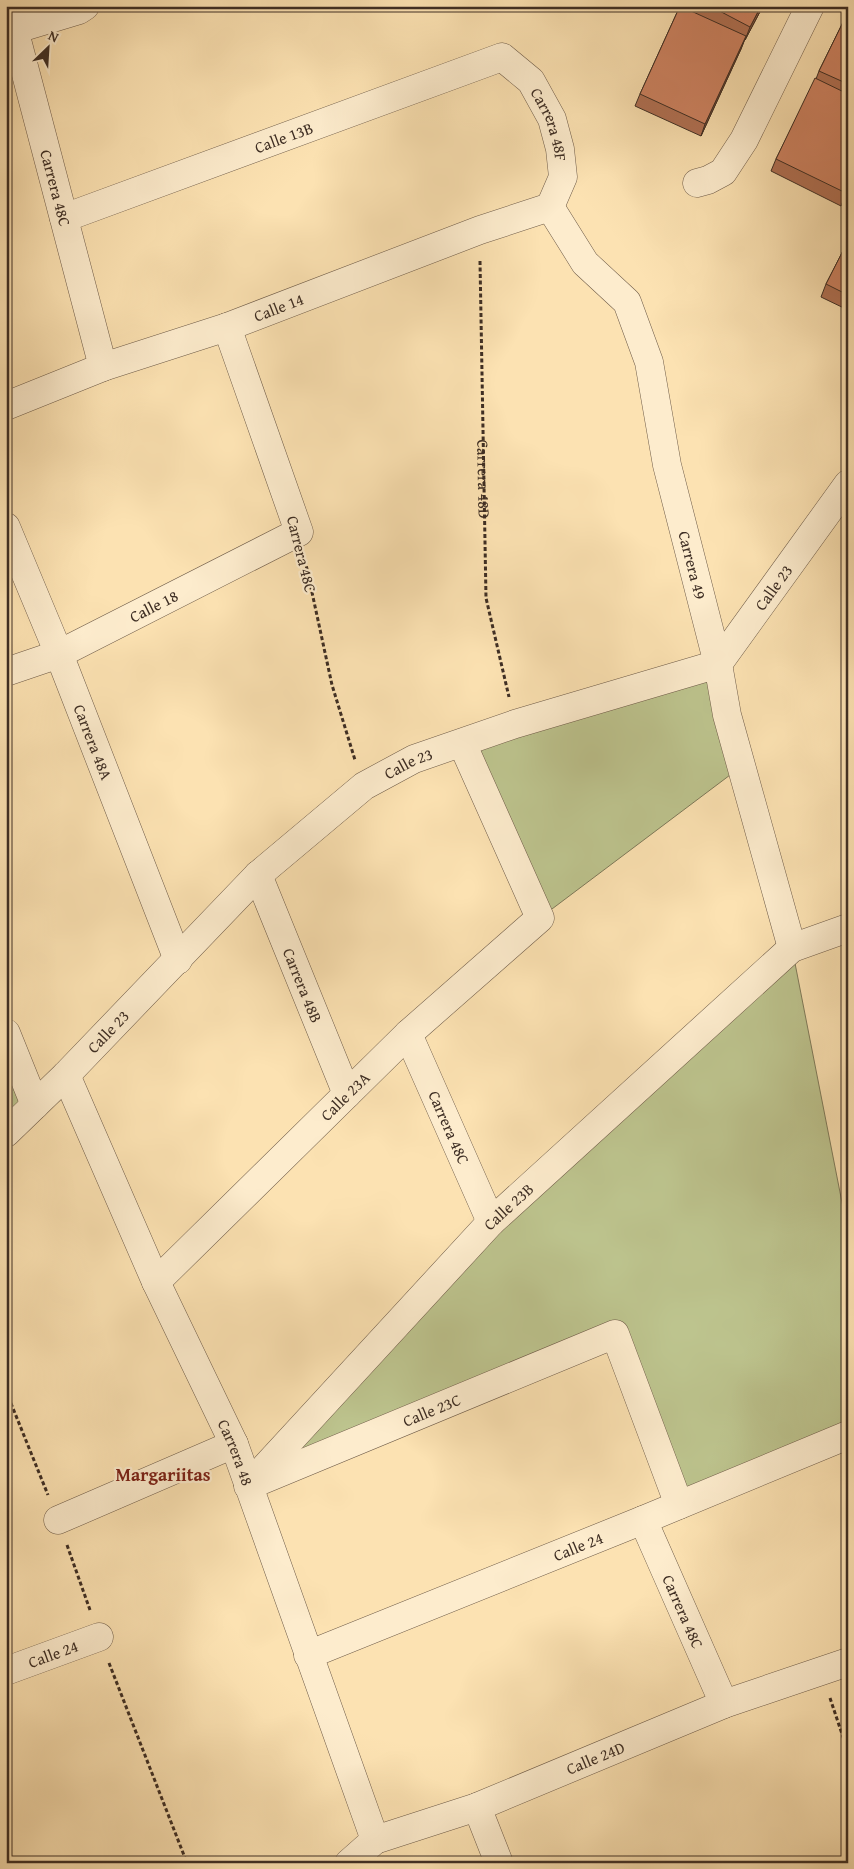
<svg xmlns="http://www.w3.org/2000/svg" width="854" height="1869" font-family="'Gentium Book Plus',serif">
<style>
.green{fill:#bdc48e;stroke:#7e7959}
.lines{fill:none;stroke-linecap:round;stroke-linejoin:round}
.minor-casing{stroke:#6e5b48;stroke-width:29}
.path{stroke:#3e2e24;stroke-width:3;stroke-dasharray:4 2.5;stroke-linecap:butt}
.minor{stroke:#fdeccd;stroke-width:28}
.wall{fill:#b17154;stroke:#3e2e24}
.shaded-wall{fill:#905c45;stroke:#3e2e24}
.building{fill:#ce8362;stroke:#3e2e24}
.labels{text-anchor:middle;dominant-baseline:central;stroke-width:4.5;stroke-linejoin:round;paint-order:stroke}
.street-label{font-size:16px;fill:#3e2e24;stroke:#fdeccd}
.neighbourhood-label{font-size:18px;font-weight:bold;fill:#7a1f14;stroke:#fdeccd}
</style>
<rect width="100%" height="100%" fill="#fce2b2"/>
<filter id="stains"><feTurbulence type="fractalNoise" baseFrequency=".004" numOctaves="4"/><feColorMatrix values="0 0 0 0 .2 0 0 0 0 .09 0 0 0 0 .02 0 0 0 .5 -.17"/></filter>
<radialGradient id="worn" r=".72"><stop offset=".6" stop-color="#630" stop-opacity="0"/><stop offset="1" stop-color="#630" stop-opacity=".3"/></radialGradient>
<g class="green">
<path d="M718 664 742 766 540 918 462 743Z"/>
<path d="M792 948 848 1233V1435L679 1505 615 1335 248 1486 501 1213Z"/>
<path d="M6 1033 35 1105 6 1132Z"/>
</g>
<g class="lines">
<defs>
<g id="minor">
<path id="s2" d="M8 6 103 367"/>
<path d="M6 32 79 10 85 6"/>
<path d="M697 183 708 180 723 172 744 140 810 6"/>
<path id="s3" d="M550 207 585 263 627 302 649 362 667 465 718 664 727 715 792 948"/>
<path id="s4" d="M64 218 502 57 531 81 552 119 560 149 563 177 550 207"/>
<path id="s5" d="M6 406 103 367 227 327 480 230 550 207"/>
<path id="s6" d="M6 527 59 654 178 960"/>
<path id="s7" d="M6 672 59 654 299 532 227 327"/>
<path id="s8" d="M258 875 347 1094"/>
<path d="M6 1033 35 1105"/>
<path id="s9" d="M408 1034 491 1222"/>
<path id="s10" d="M66 1075 156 1282 234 1444 375 1840"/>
<path id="s11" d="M6 1133 66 1075 258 875 364 786 414 759 515 724 718 664 848 484"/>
<path id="s12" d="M156 1282 408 1034 540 918 462 743"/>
<path id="s13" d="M255 1483 615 1334 679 1505"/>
<path id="s14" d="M248 1486 491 1222 792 948 848 928"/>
<path d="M58 1520 234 1444"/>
<path id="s15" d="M643 1520 724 1704"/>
<path id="s16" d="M308 1655 643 1520 848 1435"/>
<path id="s17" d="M6 1671 99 1637"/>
<path d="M477 1807 499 1863"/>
<path id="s18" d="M349 1863 375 1840 477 1807 724 1704 848 1662"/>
</g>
</defs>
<use href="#minor" class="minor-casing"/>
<g class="path">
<path id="s1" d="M480 261 486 598 509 697"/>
<path d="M305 560 332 685 355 760"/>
<path d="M6 1391 48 1495"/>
<path d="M67 1545 90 1610"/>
<path d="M109 1663 187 1863"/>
<path d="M830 1698 848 1752"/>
</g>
<use href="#minor" class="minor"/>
</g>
<g class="wall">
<path d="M680 6H763L745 40V39L741 49 701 136 635 106 640 94Z"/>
<path d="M848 12V193L841 206 771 171 776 159 816 79 819 71Z"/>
<path d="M848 241V310L821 297 826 284Z"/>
</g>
<g class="shaded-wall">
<path d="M761 6H763L745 40 750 27Z"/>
<path d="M746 36 741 49 701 136 705 124Z"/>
<path d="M848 189V193L841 206 846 193Z"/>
</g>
<g class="building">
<path d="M680 6 746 36 705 124 640 94Z"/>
<path d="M710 6H761L750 27Z"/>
<path d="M848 12V84L819 71Z"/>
<path d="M815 78 848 94V189L846 193 776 159Z"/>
<path d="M848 241V295L826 284Z"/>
</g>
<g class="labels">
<g class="street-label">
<text stroke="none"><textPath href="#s4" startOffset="552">Carrera 48F</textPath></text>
<text stroke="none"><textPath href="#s4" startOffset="234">Calle 13B</textPath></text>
<text stroke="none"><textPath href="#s2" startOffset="188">Carrera 48C</textPath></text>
<text stroke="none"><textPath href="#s5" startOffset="290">Calle 14</textPath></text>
<text stroke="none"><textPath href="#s1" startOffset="218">Carrera 48D</textPath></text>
<text transform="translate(302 554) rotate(76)">Carrera 48C</text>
<text stroke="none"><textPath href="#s3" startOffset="395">Carrera 49</textPath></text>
<text stroke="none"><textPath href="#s11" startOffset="969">Calle 23</textPath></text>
<text stroke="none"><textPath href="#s7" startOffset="162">Calle 18</textPath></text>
<text stroke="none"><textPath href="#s6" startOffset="232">Carrera 48A</textPath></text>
<text stroke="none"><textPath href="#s11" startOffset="549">Calle 23</textPath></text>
<text stroke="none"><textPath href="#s8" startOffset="119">Carrera 48B</textPath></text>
<text stroke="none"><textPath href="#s11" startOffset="144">Calle 23</textPath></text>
<text stroke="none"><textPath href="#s12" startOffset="265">Calle 23A</textPath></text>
<text stroke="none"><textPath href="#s9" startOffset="102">Carrera 48C</textPath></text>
<text stroke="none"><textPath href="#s14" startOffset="382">Calle 23B</textPath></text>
<text stroke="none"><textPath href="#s13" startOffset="191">Calle 23C</textPath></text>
<text stroke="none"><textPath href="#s10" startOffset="414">Carrera 48</textPath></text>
<text stroke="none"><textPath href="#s16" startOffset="291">Calle 24</textPath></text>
<text stroke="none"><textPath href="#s15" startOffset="100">Carrera 48C</textPath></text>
<text stroke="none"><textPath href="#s17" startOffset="50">Calle 24</textPath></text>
<text stroke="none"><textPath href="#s18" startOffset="270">Calle 24D</textPath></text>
</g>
<g class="neighbourhood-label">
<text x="163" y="1474">Margariitas</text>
</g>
</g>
<rect width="854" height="1869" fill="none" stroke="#fce2b2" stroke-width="25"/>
<rect x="8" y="8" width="839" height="1854" fill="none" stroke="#3e2e24" stroke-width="2.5"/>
<rect x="12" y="12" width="829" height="1844" fill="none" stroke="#3e2e24"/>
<g transform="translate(48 48) rotate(25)" stroke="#fdeccd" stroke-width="4" paint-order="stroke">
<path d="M0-4L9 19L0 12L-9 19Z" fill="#3e2e24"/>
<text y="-8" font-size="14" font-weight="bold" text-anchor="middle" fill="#3e2e24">N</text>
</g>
<rect width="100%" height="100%" filter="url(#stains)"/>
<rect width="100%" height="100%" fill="url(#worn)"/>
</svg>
